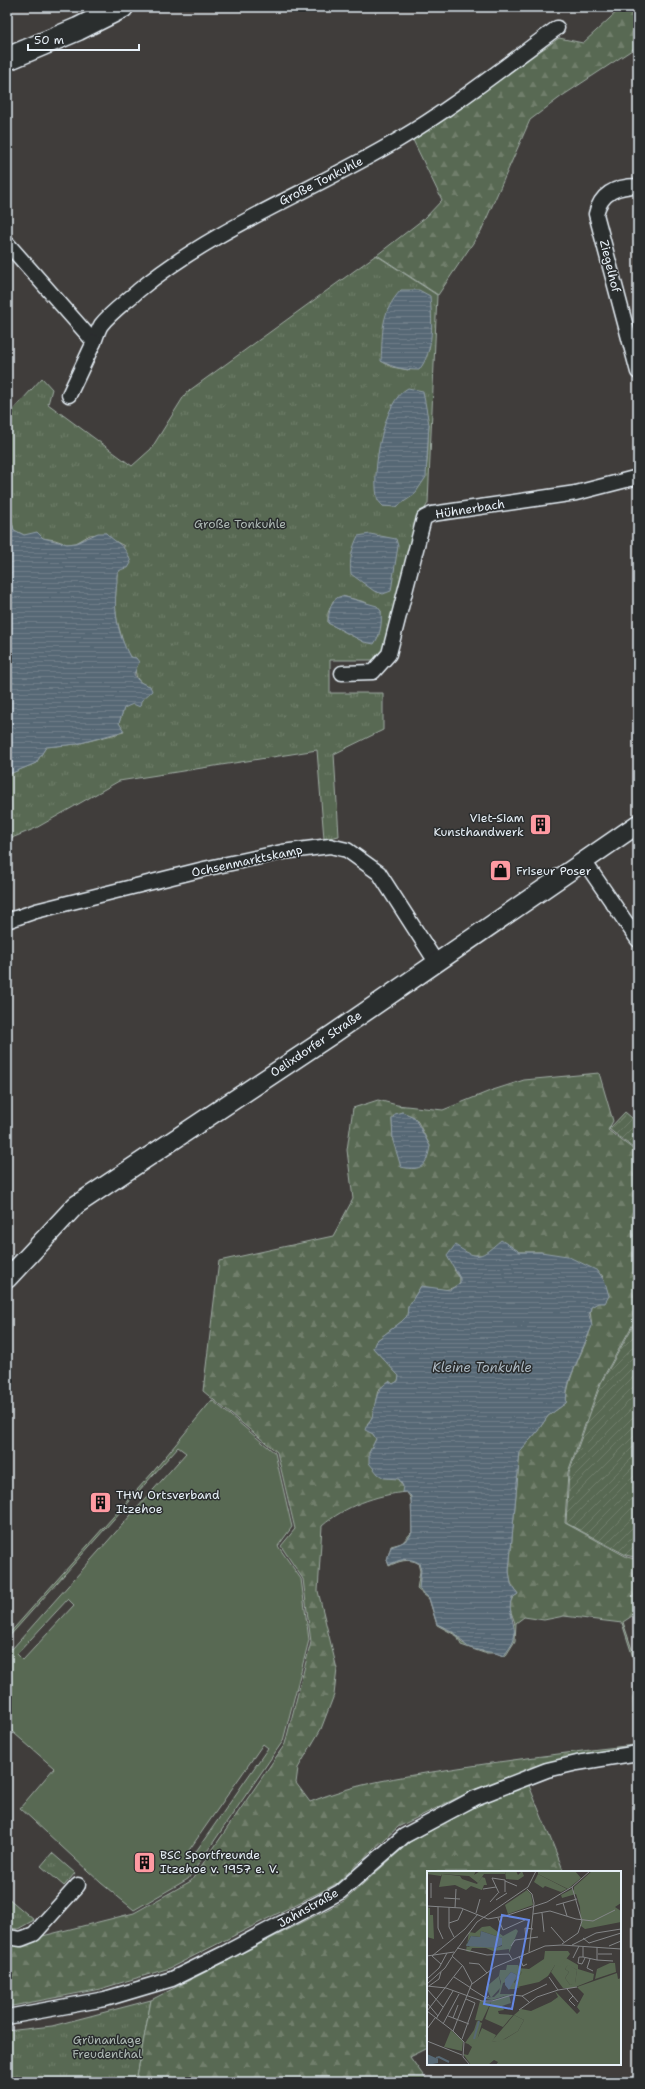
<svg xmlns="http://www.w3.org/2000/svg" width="645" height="2089" font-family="'Shantell Sans',sans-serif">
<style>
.grass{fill:url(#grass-tufts);stroke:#a0ada5;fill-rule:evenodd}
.forest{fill:url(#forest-firs);stroke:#a0ada5;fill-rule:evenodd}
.garden{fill:url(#garden-furrows);stroke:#a0ada5}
.pitch{fill:#596952;stroke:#a0ada5;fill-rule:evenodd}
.water{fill:url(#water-rules);stroke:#919fa9}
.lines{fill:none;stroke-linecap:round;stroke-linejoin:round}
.minor-casing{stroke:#e8f1f8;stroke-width:17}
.tertiary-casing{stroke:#e8f1f8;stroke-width:21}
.primary-casing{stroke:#e8f1f8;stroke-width:25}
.minor{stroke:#2a2d2e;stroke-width:14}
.tertiary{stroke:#2a2d2e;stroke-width:18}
.primary{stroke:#2a2d2e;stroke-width:22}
.labels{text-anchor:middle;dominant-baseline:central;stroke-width:3;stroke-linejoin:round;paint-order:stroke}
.street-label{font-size:12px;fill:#e8f1f8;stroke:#2a2d2e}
.park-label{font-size:12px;fill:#afbbb6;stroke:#2a2d2e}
.poi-label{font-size:12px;fill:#e8f1f8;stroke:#2a2d2e;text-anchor:start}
.water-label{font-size:13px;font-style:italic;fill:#aebac3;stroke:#2a2d2e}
.inset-river{fill:none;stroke:#576874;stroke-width:2}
.inset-road{fill:none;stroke:#838587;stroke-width:1}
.view{fill:#6487e3;fill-opacity:0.15;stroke:#6487e3;stroke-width:2}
.inset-edge{fill:none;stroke:#e8f1f8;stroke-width:2}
</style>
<defs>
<pattern id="grass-tufts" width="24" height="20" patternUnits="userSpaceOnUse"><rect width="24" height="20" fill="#596952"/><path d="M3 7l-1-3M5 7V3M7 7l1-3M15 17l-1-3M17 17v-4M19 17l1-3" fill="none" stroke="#717f6c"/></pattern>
<pattern id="forest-firs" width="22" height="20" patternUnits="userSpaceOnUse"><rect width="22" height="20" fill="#596952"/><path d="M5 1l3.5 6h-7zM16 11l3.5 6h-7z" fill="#717f6c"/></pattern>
<pattern id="garden-furrows" width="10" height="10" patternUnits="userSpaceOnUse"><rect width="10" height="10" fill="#596952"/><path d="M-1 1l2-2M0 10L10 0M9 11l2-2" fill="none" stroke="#717f6c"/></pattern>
<pattern id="water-rules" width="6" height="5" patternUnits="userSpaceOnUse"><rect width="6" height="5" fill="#576874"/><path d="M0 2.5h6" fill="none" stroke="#6f7e89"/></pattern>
</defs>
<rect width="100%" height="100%" fill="#403d3b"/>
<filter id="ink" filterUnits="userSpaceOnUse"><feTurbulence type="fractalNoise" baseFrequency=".025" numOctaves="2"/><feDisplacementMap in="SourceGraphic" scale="8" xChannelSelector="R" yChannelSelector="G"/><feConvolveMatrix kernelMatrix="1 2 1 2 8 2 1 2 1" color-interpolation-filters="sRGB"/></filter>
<g filter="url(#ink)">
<g class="grass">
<path d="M376 255 437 295 428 503 417 523 386 652 376 660H330V693H383V730L334 754 339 836 324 839 317 750 119 781 36 828 7 840V775L36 763 46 747 77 744 124 732 119 723 124 708C136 698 142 707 150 686 133 682 135 672 136 658L130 657 124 646 117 620 115 605 117 575 120 570 124 546 113 540 106 533 90 535 76 543 67 544 55 540 24 535 14 530 7 505V410L12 411 42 378 52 389 48 404 132 466 151 449 186 393ZM431 312 429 350 408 370 392 367 381 361ZM429 424C426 466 433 480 397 507L383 506ZM342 596 365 602 381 611 378 637 364 642 328 623V613L333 601Z"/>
<path d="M52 1853 75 1873 64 1886 41 1866Z"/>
<path d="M7 1897 34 1920 18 1929 7 1928Z"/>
<path d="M151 2000 136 2082H7V2031L52 2026Z"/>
</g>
<g class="forest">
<path d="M622 7H638V46L562 96 530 120 481 231 438 295 377 255 426 217 442 200 413 140 559 38 583 43Z"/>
<path d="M599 1073 613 1121 608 1130 638 1153V1315L600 1383 568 1472 565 1523 627 1557 638 1560V1612L623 1622 638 1667 634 1699 636 1748 524 1772 471 1791 398 1827 336 1884 170 1968 100 1989 7 2007V1945L134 1913 191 1881 285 1744 311 1642 303 1579 281 1546 295 1529 277 1452 203 1391 219 1261 333 1236 353 1199 347 1150 353 1108 378 1100 397 1105 443 1110 490 1091 524 1080ZM402 1112 414 1117 418 1122 430 1146 426 1159 393 1141 392 1119 395 1115ZM501 1241 520 1252H541L602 1275 609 1296 591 1307C589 1316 593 1322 591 1328 583 1354 567 1375 566 1403L548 1416 537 1432 520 1451 509 1571 511 1584 518 1594C505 1601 511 1612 515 1623L495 1651 484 1652 462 1643 457 1635 437 1624 429 1598 419 1589 421 1570 419 1563C409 1556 400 1560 389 1565L391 1547C400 1544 409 1541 412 1532L411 1496 406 1492 399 1479 395 1478 369 1453 376 1439 367 1424 372 1418 378 1390 389 1381 393 1384 398 1381 399 1376 373 1348 376 1341 401 1322 407 1316 408 1307 421 1286C435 1289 450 1294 460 1282V1278L454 1270 470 1255H484ZM406 1492C416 1501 412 1520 412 1532L402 1543 391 1546 387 1560 389 1566C399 1561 408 1558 418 1563L420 1571 417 1589 429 1599 437 1625 457 1636 461 1645 484 1653H496L505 1657 515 1641 516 1623 524 1617 544 1620 564 1616 622 1623 637 1670 633 1699 634 1745C571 1752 508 1760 445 1770 399 1777 353 1784 310 1802L296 1783 298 1768 321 1729 334 1695 337 1669 318 1591 322 1526C345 1506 376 1495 406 1492Z"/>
<path d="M528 1783 564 1872H428V2048L410 2057 428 2082H136L151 2000 344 1901 410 1842 479 1804Z"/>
</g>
<g class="garden">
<path d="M625 1112 638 1123V1152L609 1129Z"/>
<path d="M638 1317V1558L626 1555 566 1523 569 1472 601 1383Z"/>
</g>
<path class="pitch" d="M212 1400 275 1453 292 1527 278 1546 301 1579 309 1640 283 1741 188 1879 134 1910 101 1883 20 1808 54 1768 7 1727V1644L12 1649 186 1453 178 1447 7 1639V1636L153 1472ZM68 1599 74 1605 23 1660 17 1654ZM263 1744 268 1748 190 1860 185 1856Z"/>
<g class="water">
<path d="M401 290H419L430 296C432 320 435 350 419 370 405 370 394 368 381 361 383 331 380 313 401 290Z"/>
<path d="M408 388 423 391 429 424 426 477 414 495 396 507 383 506C380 503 377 500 377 496 372 471 383 400 408 388Z"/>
<path d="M7 505 14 530 24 535 37 532 43 538 67 544 76 543 98 533H106C118 545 126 545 131 563L128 568C125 568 122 569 119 571 116 574 117 578 117 582 113 610 117 632 130 657L136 658 139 662 134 674C137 681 142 684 150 686L152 691 141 701 140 707 133 704 124 708 119 723 124 731 77 744 46 747 36 763 7 775Z"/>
<path d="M370 534 396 539 398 546 391 591 383 594 374 591 351 574C349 561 352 548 358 536Z"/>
<path d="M342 596 377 606 381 611C382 623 381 634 374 644L364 642 328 623C329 612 330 598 342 596Z"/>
<path d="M402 1112 414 1117 430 1146C427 1165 422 1172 401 1167L393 1141 392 1119 395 1114Z"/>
<path d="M501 1240 520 1252H541L567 1256 598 1271 605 1282 609 1296 605 1303H598L591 1307 589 1315 592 1326 570 1378 567 1390 566 1403 548 1416 537 1432 520 1451 509 1571 511 1584 518 1594 512 1598C506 1610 517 1625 514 1639 513 1644 507 1651 504 1656 493 1651 482 1652 470 1648 463 1644 462 1640 457 1635 452 1630 443 1627 437 1624L429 1598 419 1589 421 1570 419 1563C409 1557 399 1559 389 1565L387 1560 391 1547C400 1544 409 1541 412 1532L411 1496 406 1492H402L403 1486 399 1479 384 1478 378 1474 369 1463V1453L376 1439 373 1434 365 1430C366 1425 370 1422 372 1417 377 1401 374 1391 389 1381L393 1384 398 1381 399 1376 373 1348 376 1341 401 1322 407 1316 408 1307 421 1286 450 1290 460 1283V1278L447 1256 455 1245C479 1261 480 1258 501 1240Z"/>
</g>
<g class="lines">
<defs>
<g id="minor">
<path d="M638 186C618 186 601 192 596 214L638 372"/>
<path d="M7 243 94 342C96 337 98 330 101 325 111 312 127 301 139 290 217 226 313 191 398 140 454 107 505 66 557 28"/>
<path d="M69 395 94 342"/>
<path d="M342 673 373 672 389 654 424 518 432 514 576 493 638 477"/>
<path d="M584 861 638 940"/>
<path d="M7 921 36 911 204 869 282 852 330 846 347 850 379 873 436 962"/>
<path d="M7 1937 21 1939 34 1934 78 1885"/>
<path d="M7 2017 105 1999 172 1979 225 1953 340 1892 404 1836 475 1798 547 1770 577 1763 638 1753"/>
</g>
<path id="tertiary" d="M7 1279 76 1205 333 1034 638 824"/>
<path id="primary" d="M7 59 78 29 122 7"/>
</defs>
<use href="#minor" class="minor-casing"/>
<use href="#tertiary" class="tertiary-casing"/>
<use href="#primary" class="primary-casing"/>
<use href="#minor" class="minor"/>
<use href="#tertiary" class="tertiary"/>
<use href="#primary" class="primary"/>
</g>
</g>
<defs>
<symbol id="building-square" viewBox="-11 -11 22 22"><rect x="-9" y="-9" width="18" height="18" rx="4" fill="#ff9aa2" stroke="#2a2d2e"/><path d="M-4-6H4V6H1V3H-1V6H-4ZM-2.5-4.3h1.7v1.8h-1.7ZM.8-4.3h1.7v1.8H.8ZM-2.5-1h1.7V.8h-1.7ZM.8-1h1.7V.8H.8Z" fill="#111"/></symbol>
<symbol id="shop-square" viewBox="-11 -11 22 22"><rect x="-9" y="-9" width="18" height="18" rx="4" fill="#ff9aa2" stroke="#2a2d2e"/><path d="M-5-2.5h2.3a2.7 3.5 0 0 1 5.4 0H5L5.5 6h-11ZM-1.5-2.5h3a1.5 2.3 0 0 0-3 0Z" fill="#111"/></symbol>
</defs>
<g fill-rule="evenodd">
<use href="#building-square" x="528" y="812" width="25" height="25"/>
<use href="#shop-square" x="488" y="858" width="25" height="25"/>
<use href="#building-square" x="88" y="1490" width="25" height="25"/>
<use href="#building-square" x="132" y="1850" width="25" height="25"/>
</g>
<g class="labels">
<g class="street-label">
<text transform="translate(321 181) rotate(-27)">Große Tonkuhle</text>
<text transform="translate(610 266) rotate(76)">Ziegelhof</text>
<text transform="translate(470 509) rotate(-9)">Hühnerbach</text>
<text transform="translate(247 861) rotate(-12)">Ochsenmarktskamp</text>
<text transform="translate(316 1044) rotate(-34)">Oelixdorfer Straße</text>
<text transform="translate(308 1908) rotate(-29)">Jahnstraße</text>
</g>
<g class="park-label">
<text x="240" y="524">Große Tonkuhle</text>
<text x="107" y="2040">Grünanlage<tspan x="107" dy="14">Freudenthal</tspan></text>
</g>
<g class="poi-label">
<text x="524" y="818" text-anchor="end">Viet-Siam<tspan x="524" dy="14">Kunsthandwerk</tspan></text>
<text x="516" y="871">Friseur Poser</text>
<text x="116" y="1495">THW Ortsverband<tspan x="116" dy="14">Itzehoe</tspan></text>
<text x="160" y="1855">BSC Sportfreunde<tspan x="160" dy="14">Itzehoe v. 1957 e. V.</tspan></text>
</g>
<g class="water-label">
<text x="482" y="1367">Kleine Tonkuhle</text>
</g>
</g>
<g transform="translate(427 1871)">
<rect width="194" height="194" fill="#403d3b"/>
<path d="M78 0H89L91 4 95 0 97 5 91 9 79 8ZM15 3 33 5 35 8 50 13 55 6 58 7 60 14H57L55 19 44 15 39 19 28 14 12 16ZM63 55 76 65 89 58 91 60 82 82V78L66 80 59 77H45L43 81 39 80 42 61 48 62 55 56ZM54 60 75 67V75L68 77 46 74 41 76 39 74 44 65 53 66ZM141 93 150 99 148 113 143 114 138 107 142 101 138 98ZM53 130 64 131 55 150 48 149ZM24 159 36 170 35 180 17 176Z" fill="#596952" fill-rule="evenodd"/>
<path d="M0 0H49L47 4 53 0H78V3H57L51 12 42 5 15 3 14 5 0 3ZM165 0H194V32L188 36 194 40V51L158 58 154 55 153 36 149 23 135 27 134 24 145 18 147 20V16ZM111 3 140 18 134 21 118 15 116 17 107 11ZM139 87 151 94V98L167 103 166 109 146 117H136L124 101 128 94ZM141 94 150 99 148 112 143 114 138 107 142 101 138 98ZM183 92H188L189 101 168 108 170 98ZM80 94H91L95 101 87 111 88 115 93 116 88 118 87 124H82L84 132 75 135 77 139 71 140 72 143 86 144 76 156 58 148 64 131 81 124 65 129 55 127 67 126 72 121 74 111 72 105 73 99H79ZM84 101 90 104 81 118 78 108ZM79 111 81 118H88L87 123H73L76 112ZM190 102 191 108 194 107V194H69L71 191 67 189 61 194H44L36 183 41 184 45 176 40 172 51 166 55 157 69 164 65 171 78 168 91 160 97 149 87 144 94 138 104 140 124 131 131 126 128 120 150 143 153 140 150 136 157 123 150 116Z" fill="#596952" fill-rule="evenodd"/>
<path d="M50 150 55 152 51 166 46 174 38 172 47 159Z" fill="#596952"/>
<path d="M111 0H148L154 7 141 18 111 3ZM0 36 3 37V44H6L7 68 0 66Z" fill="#596952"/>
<path d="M118 80H141L143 83 133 96 128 94 121 105 112 111 90 116 86 114 95 101 91 97 102 98 117 88ZM87 144 97 149 91 160 74 170 64 171Z" fill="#596952"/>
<path d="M100 19 104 23 106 34 81 43 78 34ZM72 105 74 116 64 127 59 116Z" fill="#596952"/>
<path d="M54 60 75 67V74L68 77 39 75 44 65 53 66ZM84 101 90 104 82 119 78 114V108ZM0 183 11 188V192L0 194Z" fill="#576874"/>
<path class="inset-river" d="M47 168 52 150M9 187 12 186 22 191"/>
<path class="inset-road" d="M78 10 90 15M56 18 69 16M100 18 105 23 107 32 102 81M72 22 65 7 78 9V21M4 27V12M17 27 33 28M69 29 80 22M63 31 71 22M136 32 140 45M129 34 150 28M0 35 34 37 61 48 78 45 120 31 145 16 163 0M11 36V57L16 68M22 36V56L27 66M28 37 29 18M49 42 53 28M115 42 117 61M106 43 123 40 149 48 166 50 188 39M71 47 76 59 98 49M22 52 31 49 36 38M124 56 137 71M156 67 162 72 194 62M99 69 98 57 106 58M135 73 151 62 155 50 145 16M145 74 169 62 194 58M84 75 88 69 111 66M182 75 194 70M156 76V86L170 89V76M30 77 60 84 82 83 85 88M171 83H185M0 85 27 81M5 85 38 58 51 43M5 85 14 93M92 85 96 95 100 93M156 86H152L151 92 155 93 158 87M146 87 152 75M163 88 160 97 166 100M170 89 186 90M42 92 52 93 60 102M27 106 44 117M122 106 131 119M0 108 12 97 20 82M0 113 18 97 25 86M45 113 68 96 118 75 135 74 194 78M0 115 19 117 55 130H65L85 124 95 125 102 131M2 115 12 108 14 101M43 117 59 127 62 125M0 118 16 136M140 118 151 131M95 125 120 113M146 125 142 129 148 135M0 132 11 145M92 139 110 126 131 119 150 116M0 140 35 95M0 140 26 160M21 145 42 153M26 147 31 134M9 148 26 120M16 153 32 123M0 158 8 147M35 168 48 132 39 128M0 170 35 184M43 194 36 186 37 171 26 160 45 112 36 95 25 85 50 51 101 16 109 0"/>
<path class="view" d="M75 44 102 49 85 138 57 133Z"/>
<rect width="194" height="194" class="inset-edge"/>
</g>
<rect width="645" height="2089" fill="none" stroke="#2a2d2e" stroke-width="24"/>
<rect x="12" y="12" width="621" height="2065" fill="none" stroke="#e8f1f8" stroke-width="1.5" filter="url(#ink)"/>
<path d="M28 44v6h111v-6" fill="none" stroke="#e8f1f8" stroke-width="2"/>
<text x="34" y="44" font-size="12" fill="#e8f1f8" stroke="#2a2d2e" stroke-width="3" paint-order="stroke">50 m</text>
</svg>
